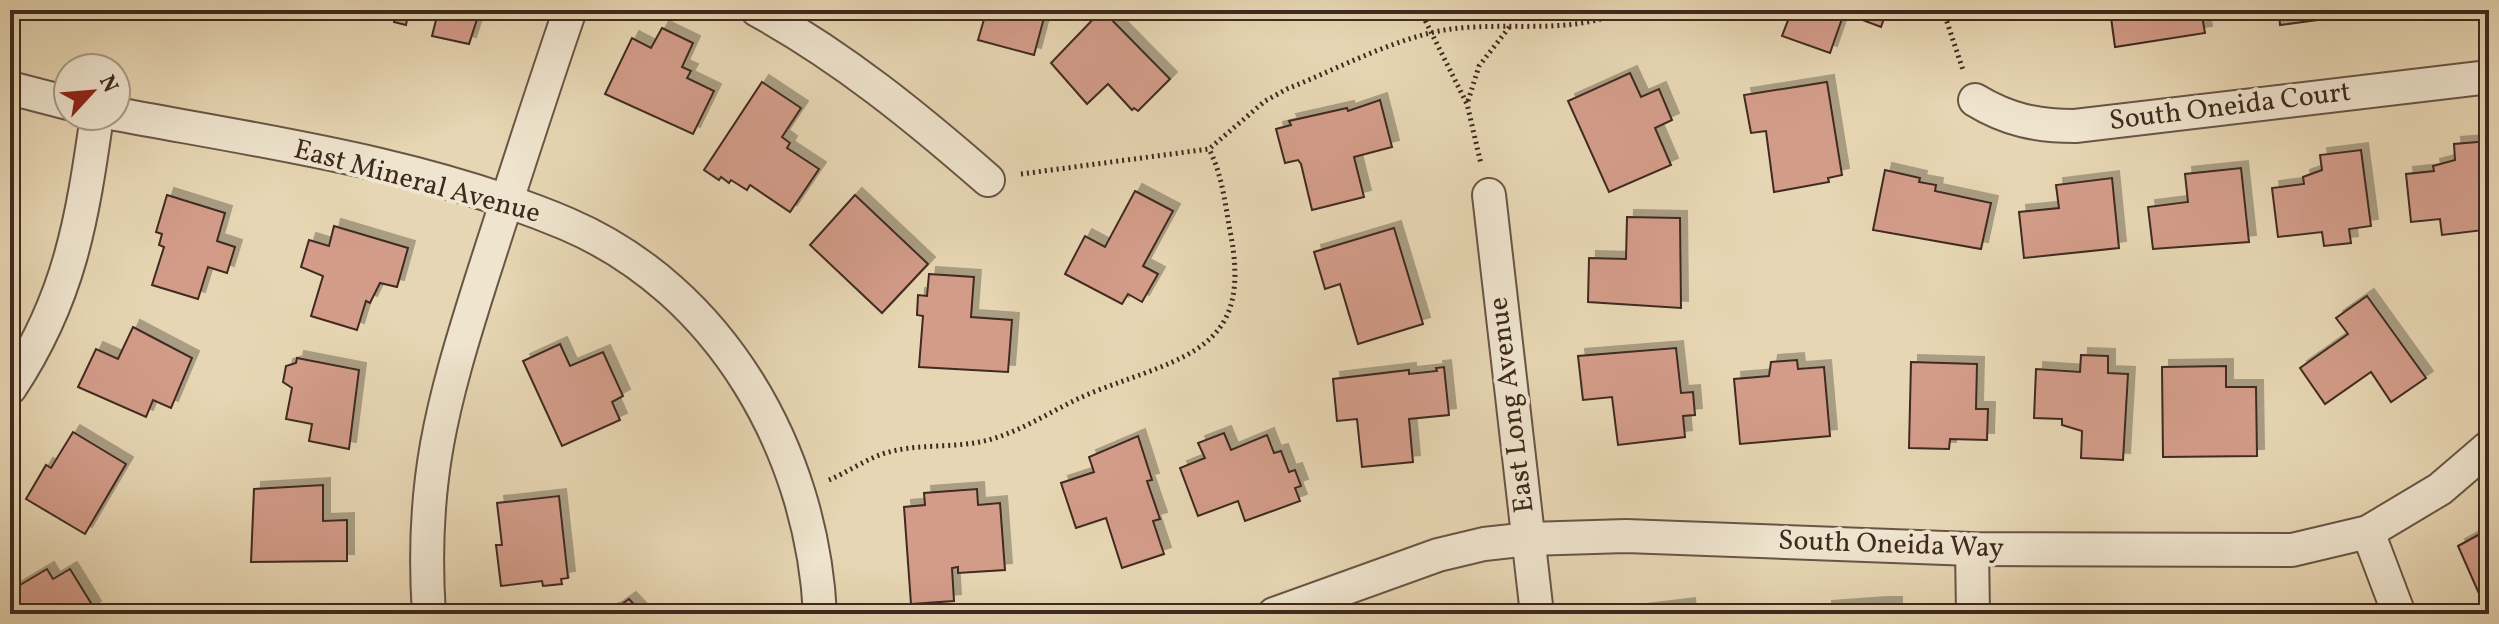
<svg xmlns="http://www.w3.org/2000/svg" width="2499" height="624" font-family="Vollkorn,serif">
<style>
.building{fill:#d39c89;stroke:#3f2a20;stroke-width:2;filter:url(#shadow)}
.lines{fill:none;stroke-linecap:round;stroke-linejoin:round}
.street-casing{stroke:#695545;stroke-width:36}
.path{stroke:#3f2a20;stroke-width:5;stroke-dasharray:2 4;stroke-linecap:butt}
.street{stroke:#efe4ce;stroke-width:32}
.labels{text-anchor:middle;dominant-baseline:central;stroke-width:8;stroke-linejoin:round;paint-order:stroke}
.street-label{font-size:28px;fill:#3f2a20;stroke:#efe4ce}
</style>
<defs>
<filter id="shadow"><feDropShadow dx="7" dy="-7" stdDeviation="0" flood-color="#0004"/></filter>
</defs>
<rect width="100%" height="100%" fill="#e7d6b3"/>
<filter id="stains"><feTurbulence type="fractalNoise" baseFrequency=".0025" numOctaves="4"/><feColorMatrix values="0 0 0 0 .2 0 0 0 0 .09 0 0 0 0 .02 0 0 0 .5 -.17"/></filter>
<radialGradient id="worn" r=".72"><stop offset=".6" stop-color="#630" stop-opacity="0"/><stop offset="1" stop-color="#630" stop-opacity=".3"/></radialGradient>
<g class="building">
<path d="M389 10H480L469 44 432 36 436 20 408 14 406 25 394 22 396 12Z"/>
<path d="M964 10H1030L1045 14 1034 55 978 40 985 16Z"/>
<path d="M1102 10 1170 79 1138 111 1134 108 1132 110 1108 84 1087 104 1051 63Z"/>
<path d="M1792 10H1887L1881 27 1844 13 1830 53 1782 36Z"/>
<path d="M2110 10H2201L2205 33 2115 47Z"/>
<path d="M2279 10H2325L2326 19 2280 25Z"/>
<path d="M662 28 693 43 682 67 691 71 687 78 714 91 693 134 605 94 632 38 651 48Z"/>
<path d="M1630 73 1641 97 1659 89 1672 120 1655 128 1671 165 1609 192 1568 101Z"/>
<path d="M762 82 801 108 782 137 790 143 787 148 819 169 790 212 750 185 747 190 731 180 729 183 721 177 719 180 704 170Z"/>
<path d="M1827 82 1842 175 1828 178 1829 182 1774 192 1766 131 1751 133 1744 95Z"/>
<path d="M1380 100 1392 147 1354 157 1364 197 1312 210 1301 164 1298 160 1285 163 1276 129 1291 125 1289 121 1347 108 1348 111Z"/>
<path d="M2489 141V214L2482 215 2484 230 2442 235 2440 219 2411 222 2406 174 2434 171 2433 166 2455 160 2454 144Z"/>
<path d="M2361 150 2371 226 2349 229 2351 243 2324 246 2322 232 2278 237 2272 188 2304 184 2303 177 2322 170 2320 155Z"/>
<path d="M2241 168 2249 242 2153 249 2148 207 2188 202 2185 174Z"/>
<path d="M1885 170 1920 178 1919 182 1936 185 1935 191 1991 203 1981 249 1873 230Z"/>
<path d="M2112 178 2119 248 2024 258 2019 212 2059 208 2056 185Z"/>
<path d="M1135 191 1173 211 1143 266 1158 274 1142 302 1128 294 1122 304 1065 274 1085 236 1105 247Z"/>
<path d="M167 195 225 213 217 241 235 247 227 273 208 267 198 299 152 285 164 247 159 245 162 234 156 232Z"/>
<path d="M855 195 928 264 882 313 810 245Z"/>
<path d="M1627 217 1680 218 1681 308 1588 302 1589 258 1626 259Z"/>
<path d="M334 226 408 248 397 287 380 283 370 303 366 301 357 330 311 316 323 276 301 267 309 240 329 246Z"/>
<path d="M1394 228 1423 324 1358 344 1340 284 1325 289 1314 252Z"/>
<path d="M929 274 974 277 971 317 1012 320 1008 372 919 367 923 316 917 315 918 295 927 296Z"/>
<path d="M2367 296 2426 378 2391 402 2371 372 2325 404 2300 368 2348 334 2336 318Z"/>
<path d="M133 327 192 358 171 408 153 400 146 417 78 387 96 349 118 359Z"/>
<path d="M560 344 570 366 603 352 623 396 612 402 620 420 562 446 523 361Z"/>
<path d="M1676 348 1681 393 1693 392 1695 415 1683 416 1685 437 1618 445 1612 397 1583 400 1578 356Z"/>
<path d="M2081 355 2108 356V373L2128 374 2123 460 2081 458 2082 431 2062 425V419L2034 418 2036 369 2080 372Z"/>
<path d="M297 358 359 370 349 449 309 441 312 424 286 419 292 388 283 382 286 366 296 363Z"/>
<path d="M1797 360 1798 369 1824 367 1830 436 1740 444 1734 379 1769 376 1771 362Z"/>
<path d="M1911 362 1977 364 1976 409H1988L1987 440 1950 439 1949 449 1909 448Z"/>
<path d="M2226 366V387H2256L2257 456 2163 457 2162 367Z"/>
<path d="M1444 367 1449 415 1409 419 1413 462 1362 467 1357 419 1337 421 1333 379 1409 370V374L1437 371 1436 368Z"/>
<path d="M73 432 126 464 85 534 26 499 46 465 51 468Z"/>
<path d="M1224 433 1231 450 1267 435 1274 453 1281 451 1289 472 1295 470 1301 486 1295 488 1300 501 1245 521 1238 501 1198 516 1180 468 1205 458 1198 443Z"/>
<path d="M1138 436 1152 480 1147 481 1160 519 1153 521 1164 554 1122 568 1106 518 1076 528 1061 483 1094 472 1089 457Z"/>
<path d="M323 485V521L347 520V561L251 562 254 489Z"/>
<path d="M977 489 978 505 1000 503 1005 570 958 573V567L952 568 954 601 911 604 904 507 925 505 924 493Z"/>
<path d="M559 496 568 578 561 579 562 584 543 586 542 581 501 586 496 545H502L497 503Z"/>
<path d="M2489 529V614H2488L2458 546Z"/>
<path d="M47 569 53 579 70 569 94 608 83 614H17L10 602V591Z"/>
<path d="M629 599 643 614H602L615 609Z"/>
<path d="M1880 604H1895V614H1819L1825 612V608Z"/>
<path d="M1688 605 1689 614H1639L1638 611Z"/>
</g>
<g class="lines">
<defs>
<g id="street">
<path d="M757 10C841 56 916 117 988 180"/>
<path d="M10 88 68 103"/>
<path d="M1975 100C2008 120 2037 126 2075 126L2489 77"/>
<path d="M116 114C267 142 425 164 567 224 721 290 812 451 820 614"/>
<path d="M1489 195 1537 614"/>
<path d="M10 388C70 298 82 220 97 116"/>
<path d="M2368 532 2399 614"/>
<path d="M1972 549 1973 614"/>
<path d="M429 614C420 483 442 404 481 281 510 191 539 100 570 10"/>
<path d="M1274 614 1438 555 1484 544 1529 539 1626 536 1972 549 2292 550 2368 532 2440 489 2489 447"/>
</g>
</defs>
<use href="#street" class="street-casing"/>
<g class="path">
<path d="M1420 10 1467 104 1481 164"/>
<path d="M1943 10 1963 70"/>
<path d="M1468 101 1479 66 1511 25"/>
<path d="M1021 174 1209 149 1265 101 1287 89C1334 70 1382 45 1430 33 1494 17 1565 39 1625 10"/>
<path d="M829 480C848 472 869 457 889 452 922 443 959 449 992 439 1029 428 1060 405 1096 391 1187 356 1254 349 1230 231 1225 203 1222 174 1209 149"/>
</g>
<use href="#street" class="street"/>
</g>
<g class="labels">
<g class="street-label">
<text transform="translate(2230 107) rotate(-7)">South Oneida Court</text>
<text transform="translate(417 182) rotate(15)">East Mineral Avenue</text>
<text transform="translate(1512 405) rotate(-97)">East Long Avenue</text>
<text transform="translate(1891 545) rotate(2)">South Oneida Way</text>
</g>
</g>
<rect width="2499" height="624" fill="none" stroke="#e7d6b3" stroke-width="40"/>
<rect x="12" y="12" width="2475" height="600" fill="none" stroke="#3f2a20" stroke-width="4"/>
<rect x="20" y="20" width="2459" height="584" fill="none" stroke="#3f2a20" stroke-width="2"/>
<g transform="translate(92 92) rotate(64)"><circle r="38" fill="#efe4ce" stroke="#a99a88" stroke-width="2"/>
<path d="M0-6L14 30L0 20L-14 30Z" fill="#8f2418"/>
<text y="-12" font-size="22" font-weight="bold" text-anchor="middle" fill="#3f2a20">N</text>
</g>
<rect width="100%" height="100%" filter="url(#stains)"/>
<rect width="100%" height="100%" fill="url(#worn)"/>
</svg>
